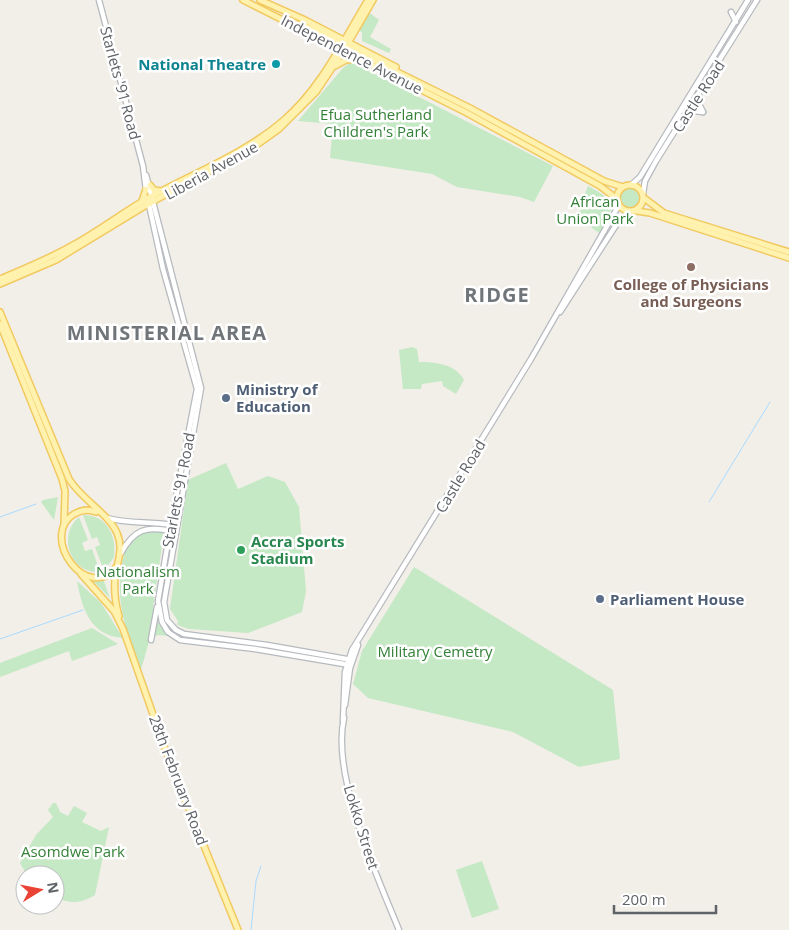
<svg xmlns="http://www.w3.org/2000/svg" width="789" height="930" font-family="'Open Sans',sans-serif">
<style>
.green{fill:#c5e8c5}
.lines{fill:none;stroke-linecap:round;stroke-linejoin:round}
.stream{stroke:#aadaff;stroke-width:1}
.secondary-casing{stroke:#b6babf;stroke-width:7}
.primary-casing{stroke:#f2c960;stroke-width:8}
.secondary{stroke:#fff;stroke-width:4.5}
.primary{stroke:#fff2af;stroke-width:5}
.culture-dot{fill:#0f9aa8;stroke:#fff;stroke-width:2}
.education-dot{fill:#8d6e63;stroke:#fff;stroke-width:2}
.service-dot{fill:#5c6f8a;stroke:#fff;stroke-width:2}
.leisure-dot{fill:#2e9e5b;stroke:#fff;stroke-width:2}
.labels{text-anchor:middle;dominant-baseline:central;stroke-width:5;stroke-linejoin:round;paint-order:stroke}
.street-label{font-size:15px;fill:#5f6368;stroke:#fff}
.culture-label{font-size:15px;font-weight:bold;fill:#0d838f;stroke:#fff;text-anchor:end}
.park-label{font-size:15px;fill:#348238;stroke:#fff}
.education-label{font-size:15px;font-weight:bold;fill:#785e54;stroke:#fff}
.service-label{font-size:15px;font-weight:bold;fill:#4e5e75;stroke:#fff;text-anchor:start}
.leisure-label{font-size:15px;font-weight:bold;fill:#27864d;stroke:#fff;text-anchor:start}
.district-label{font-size:20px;font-weight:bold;letter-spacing:1px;fill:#70757a;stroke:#fff}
</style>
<rect width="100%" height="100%" fill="#f1efe8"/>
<g class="green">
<path d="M367 11 379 20 370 37 391 49 389 53 362 41V32L357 30Z"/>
<path d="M351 62 553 166 534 202 520 197 457 187 432 174 330 158 333 124 298 121 343 68Z"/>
<path d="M588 186C617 201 615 207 601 234 575 217 577 214 588 186Z"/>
<circle cx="630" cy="199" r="11"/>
<path d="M412 347 417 349 419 362C435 362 456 364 464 380L456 394 443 386 442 381 422 384 421 389H403L399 350Z"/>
<path d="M226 463 238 489 268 476 285 482 299 507 306 591 302 612 248 633 189 629 177 625 178 621 170 609 188 480Z"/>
<path d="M58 497 54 520 41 502 43 500Z"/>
<path d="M83 515C107 515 117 536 114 557L104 571 95 547 100 545 97 537 92 539Z"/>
<path d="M79 517 88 540 82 543 85 551 92 549 100 572C70 574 57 535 79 517Z"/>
<path d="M153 531 164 533 153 607 155 619 169 636 158 635 150 638 141 670C127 632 115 605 122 564 125 545 134 533 153 531Z"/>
<path d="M414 567 613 690 620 759 579 767 513 732 368 698 353 684 362 651Z"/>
<path d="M103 579 110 598 92 580Z"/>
<path d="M77 581 101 603 123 638C90 636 82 608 77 581Z"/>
<path d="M92 628 118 644 72 661 69 651 0 677V663Z"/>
<path d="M53 803H56L60 812 68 816 74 806 87 813 82 822 101 831 109 827 95 895C80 904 71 904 55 897V875H27L20 863 36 835 53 817 48 810Z"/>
<path d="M482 861 499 909 472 918 456 870Z"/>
</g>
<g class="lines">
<g class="stream">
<path d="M709 502 770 402"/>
<path d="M0 517 36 504"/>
<path d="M0 639 83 610"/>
<path d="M251 930 256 881 261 866"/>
</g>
<defs>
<g id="secondary">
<path d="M99 0 143 166 146 190"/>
<path d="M731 12 736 22"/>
<path d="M699 95V104L703 112"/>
<path d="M686 114 694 111 703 112"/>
<path d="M146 175 201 388 164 602 167 620 176 630 184 634 267 645 352 660"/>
<path d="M631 185 640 177 748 0"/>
<path d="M643 194 645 181 656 161 757 0"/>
<path d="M148 200 163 269 197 389 172 518 158 601 162 622 168 632 180 640 255 649 350 665"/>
<path d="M560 312 620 219 629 212"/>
<path d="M107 518C128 524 150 521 172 525"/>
<path d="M121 553C134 529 146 526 171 531"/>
<path d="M151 640 157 607"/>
<path d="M345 705 350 668 358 645"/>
<path d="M344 718C331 775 377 876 399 930"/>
<path d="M343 721 345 672 352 650 531 359 619 205"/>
</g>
<g id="primary">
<path d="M243 0 467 113 600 186 617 199"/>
<path d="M260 0 305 20 396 67"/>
<path d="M300 24 345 43"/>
<path d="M345 46 470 108 604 181 623 187"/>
<path d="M335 66 346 60 360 59"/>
<circle cx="630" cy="198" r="13"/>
<path d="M150 185 154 190 161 191"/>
<path d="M644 198 664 213 789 252"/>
<path d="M142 201 146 189"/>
<path d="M636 211 650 213 789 258"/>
<path d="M0 279C26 268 51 258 75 244 102 229 126 210 152 196 196 172 246 153 284 120 321 88 343 41 368 0"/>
<path d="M0 284 56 260 148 204 251 149 279 129 316 92 344 50 373 0"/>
<path d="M0 312 69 479C82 500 108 513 117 533 124 549 117 562 115 578 114 592 115 603 119 616"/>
<path d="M0 324 62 479 65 491 64 525"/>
<path d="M96 512C89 509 81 510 74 514 38 537 88 605 117 566"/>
<path d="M81 574 114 611 123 629 168 757 238 930"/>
</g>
</defs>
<use href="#secondary" class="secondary-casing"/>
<use href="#primary" class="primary-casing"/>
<use href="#secondary" class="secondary"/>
<use href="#primary" class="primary"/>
</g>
<circle class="culture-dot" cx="276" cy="64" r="5"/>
<circle class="education-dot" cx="691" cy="267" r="5"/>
<g class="service-dot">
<circle cx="226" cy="398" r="5"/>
<circle cx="600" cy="599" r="5"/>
</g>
<circle class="leisure-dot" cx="241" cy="550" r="5"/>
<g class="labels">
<g class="street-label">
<text transform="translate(352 54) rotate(27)">Independence Avenue</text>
<text transform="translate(121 83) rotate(75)">Starlets '91 Road</text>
<text transform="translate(698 96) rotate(-57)">Castle Road</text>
<text transform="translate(211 170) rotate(-29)">Liberia Avenue</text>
<text transform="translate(460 476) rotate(-59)">Castle Road</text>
<text transform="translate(178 490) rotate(-79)">Starlets '91 Road</text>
<text transform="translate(179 780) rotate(69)">28th February Road</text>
<text transform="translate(362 827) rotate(73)">Lokko Street</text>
</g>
<g class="culture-label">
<text x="266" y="64">National Theatre</text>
</g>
<g class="park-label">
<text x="376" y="114">Efua Sutherland<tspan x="376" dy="17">Children's Park</tspan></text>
<text x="595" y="201">African<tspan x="595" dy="17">Union Park</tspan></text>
<text x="138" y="571">Nationalism<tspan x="138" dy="17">Park</tspan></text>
<text x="435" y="651">Military Cemetry</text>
<text x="73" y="851">Asomdwe Park</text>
</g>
<g class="education-label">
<text x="691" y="284">College of Physicians<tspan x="691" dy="17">and Surgeons</tspan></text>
</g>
<g class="service-label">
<text x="236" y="389">Ministry of<tspan x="236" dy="17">Education</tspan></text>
<text x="610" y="599">Parliament House</text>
</g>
<g class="leisure-label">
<text x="251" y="541">Accra Sports<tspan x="251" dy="17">Stadium</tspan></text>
</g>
<g class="district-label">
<text x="497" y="294">RIDGE</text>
<text x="167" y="332">MINISTERIAL AREA</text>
</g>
</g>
<g transform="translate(40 890) rotate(80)"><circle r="24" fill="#ffffff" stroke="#bfc1c3"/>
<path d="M0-4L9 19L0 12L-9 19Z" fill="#ea4335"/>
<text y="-8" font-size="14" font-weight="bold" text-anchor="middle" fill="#5f6368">N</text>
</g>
<path d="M614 905v8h102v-8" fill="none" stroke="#5f6368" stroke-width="2.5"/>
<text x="622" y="905" font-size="15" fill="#5f6368" stroke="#ffffff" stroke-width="4" paint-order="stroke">200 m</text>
</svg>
